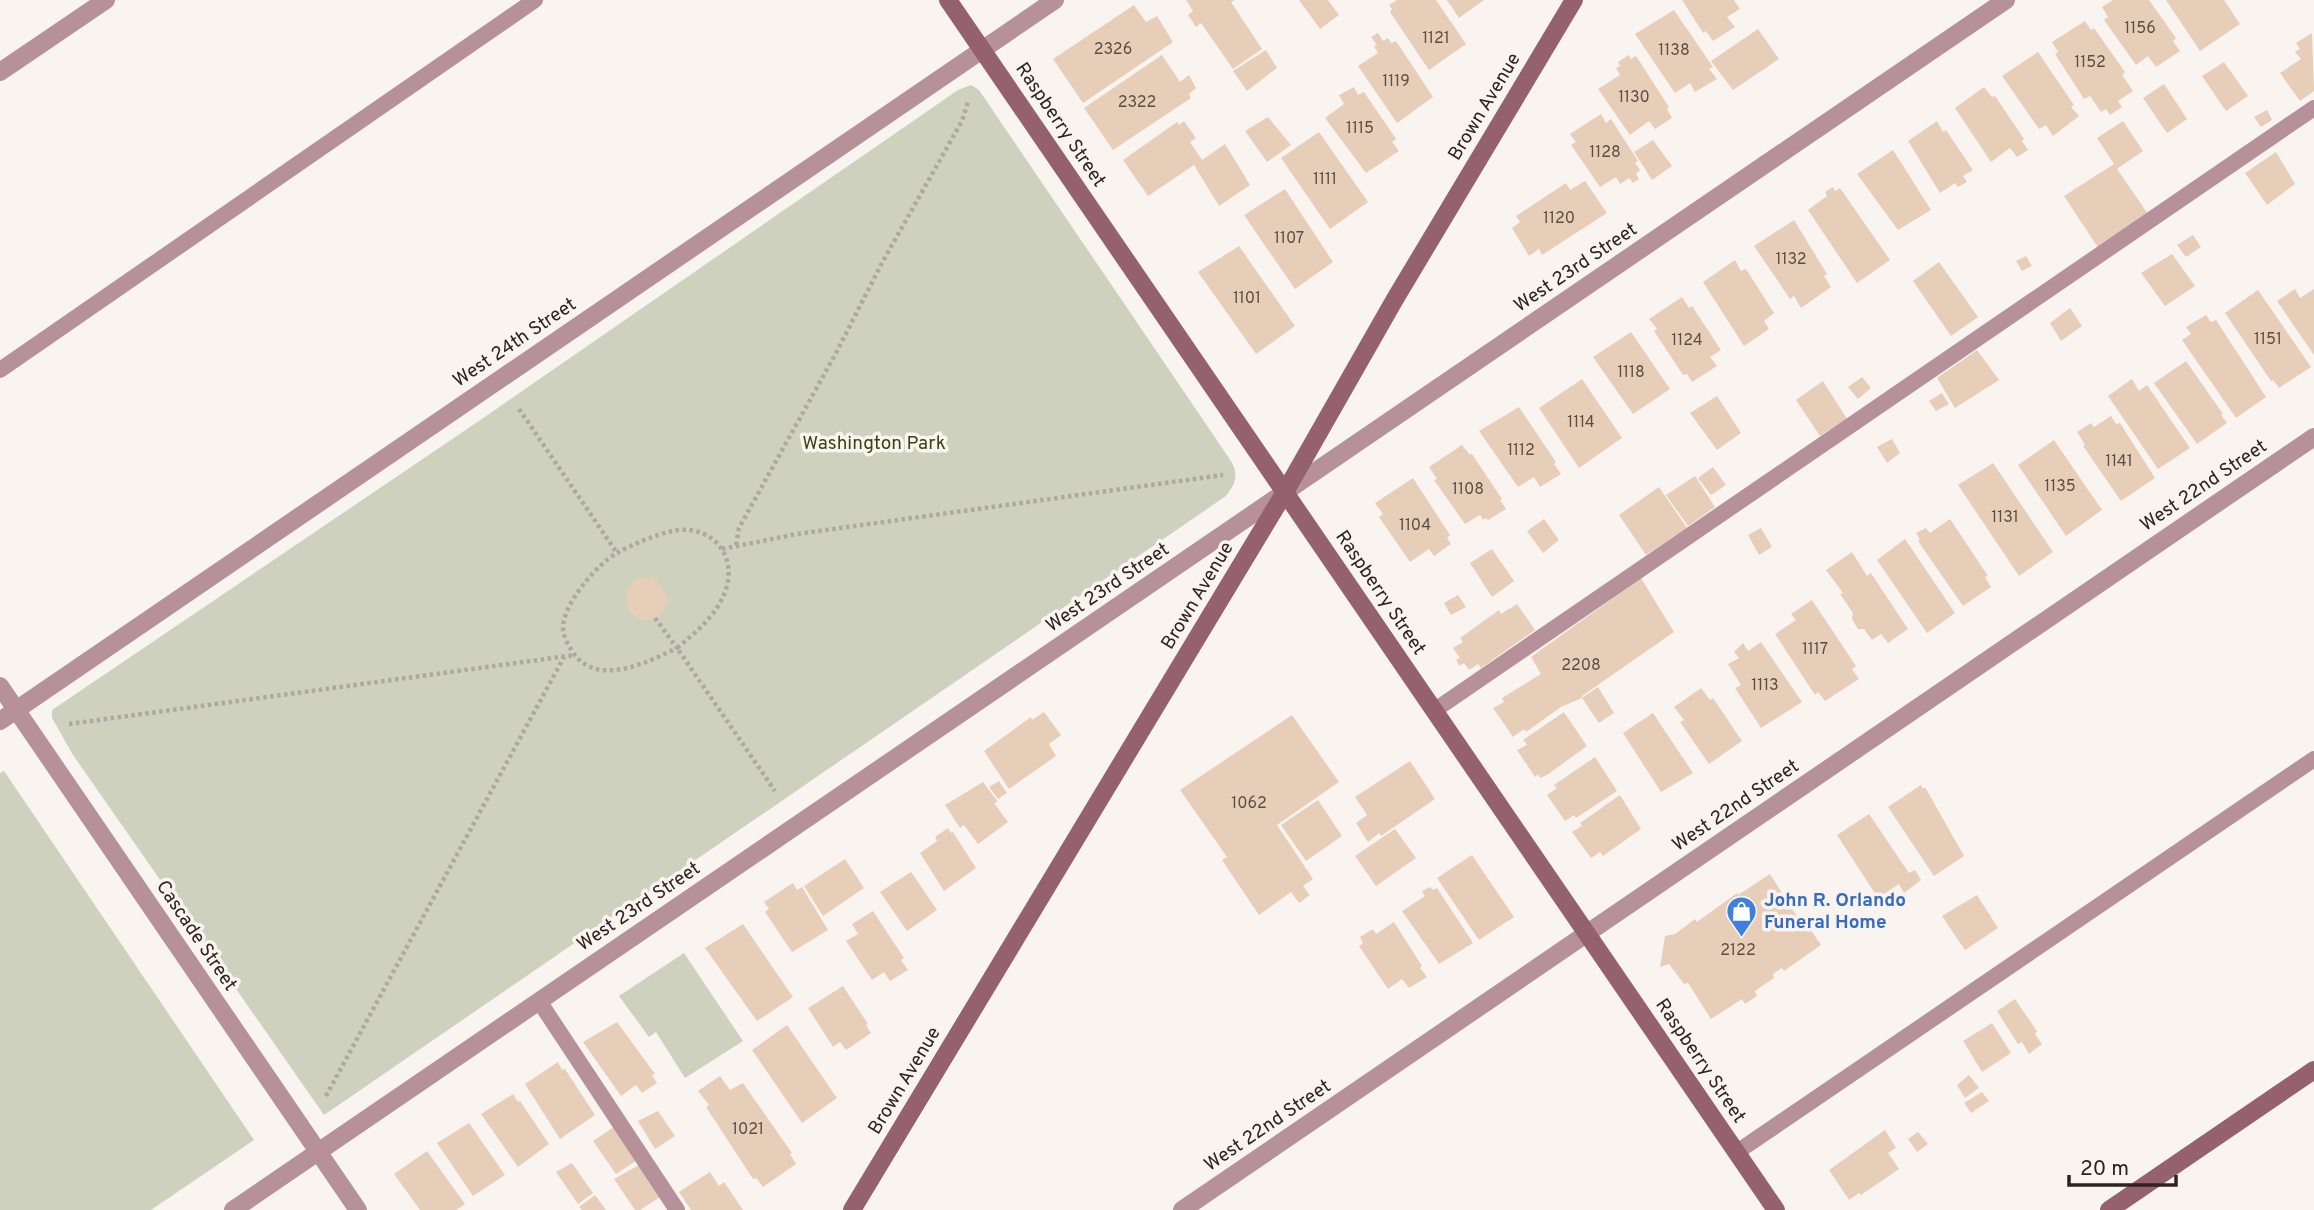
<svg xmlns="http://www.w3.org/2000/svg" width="2314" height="1210" font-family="Overpass,sans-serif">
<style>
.green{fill:#cdd1bd}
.building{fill:#e7ceb9}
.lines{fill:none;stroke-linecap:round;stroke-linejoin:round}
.path{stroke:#afa7a3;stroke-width:4.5;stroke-dasharray:3.5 3.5;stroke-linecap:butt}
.lane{stroke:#b6919a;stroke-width:16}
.street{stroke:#b6919a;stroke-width:18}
.secondary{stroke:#95616f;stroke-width:18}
.labels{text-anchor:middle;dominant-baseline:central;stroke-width:7;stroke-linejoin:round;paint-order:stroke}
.number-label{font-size:16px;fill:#5c4e44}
.street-label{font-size:19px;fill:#2e231d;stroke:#faf4f1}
.park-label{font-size:19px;fill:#3c4311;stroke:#faf4f1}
.shop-label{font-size:19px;font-weight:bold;fill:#366cbe;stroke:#faf4f1;text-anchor:start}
</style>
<rect width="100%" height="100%" fill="#faf4f1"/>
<g class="green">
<path d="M971 85 979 90 1229 458C1239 473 1237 482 1226 496L324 1115 73 755 52 718V710L470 427 958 90Z"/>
<path d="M4 771 254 1140 151 1210H0V773Z"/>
<path d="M684 953 743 1041 685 1078 656 1032 649 1037 619 996Z"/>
</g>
<g class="building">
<path d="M1186 0H1235L1231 2 1262 49 1233 69 1201 23 1196 27 1188 15 1193 11Z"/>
<path d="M1299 0H1328L1339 15 1320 29Z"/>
<path d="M1397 0H1436L1466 44 1429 70 1390 12 1392 9 1389 5Z"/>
<path d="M1447 0H1484L1459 18Z"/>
<path d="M1682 0H1734L1740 9 1727 17 1735 27 1713 41 1706 31 1703 33Z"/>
<path d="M2113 0H2149L2176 38 2173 41 2180 51 2156 67 2148 56 2136 65 2104 20 2108 17 2102 7Z"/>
<path d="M2166 0H2224L2240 24 2200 51Z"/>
<path d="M1134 5 1146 22 1157 16 1173 42 1083 103 1053 59Z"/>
<path d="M1674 10 1713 67 1709 69 1717 79 1695 92 1690 83 1675 93 1635 34Z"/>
<path d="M2085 21 2091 30 2094 28 2125 72 2122 75 2133 91 2118 101 2122 107 2110 115 2106 109 2101 112 2090 96 2084 99 2055 54 2058 52 2052 42Z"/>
<path d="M1758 29 1779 59 1733 90 1711 61Z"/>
<path d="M1378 33 1383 41 1388 38 1391 43 1396 41 1433 97 1397 123 1358 66 1378 53 1374 46 1377 45 1371 37Z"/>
<path d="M2312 33 2314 91 2300 101 2280 73 2301 59 2295 52 2300 49 2296 43Z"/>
<path d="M1266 50 1277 68 1247 91 1233 71Z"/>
<path d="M2038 52 2074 105 2071 107 2079 116 2053 136 2046 125 2039 129 2002 76Z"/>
<path d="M1162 55 1180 82 1189 75 1196 88 1189 94 1191 98 1113 150 1084 108Z"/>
<path d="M1629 55 1631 59 1636 56 1669 107 1667 109 1672 118 1655 129 1649 121 1630 135 1598 89 1620 75 1616 68 1620 66 1618 62Z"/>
<path d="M2224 62 2248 96 2226 111 2202 76Z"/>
<path d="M2164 84 2187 119 2167 133 2143 98Z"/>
<path d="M1354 87 1358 95 1364 92 1396 139 1392 142 1399 151 1366 173 1325 118 1344 104 1339 95Z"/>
<path d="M1984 87 1992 97 1995 96 2024 139 2022 141 2028 150 2017 157 2010 148 1991 162 1955 108Z"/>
<path d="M2267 110 2272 120 2261 127 2254 117Z"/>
<path d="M1601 114 1606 123 1611 119 1638 161 1635 163 1640 170 1636 174 1639 179 1633 183 1629 178 1620 184 1616 177 1600 187 1571 145 1576 142 1570 134Z"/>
<path d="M1268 117 1291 145 1267 162 1245 131Z"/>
<path d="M1184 121 1196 138 1190 142 1202 160 1225 144 1250 185 1219 206 1194 165 1148 196 1123 160 1177 122 1179 125Z"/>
<path d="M1937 121 1943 132 1946 130 1973 170 1963 176 1967 182 1958 187 1955 183 1940 193 1908 141Z"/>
<path d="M2123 121 2143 151 2117 169 2148 214 2099 249 2064 196 2114 164 2097 138Z"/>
<path d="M1319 132 1368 202 1330 229 1281 158Z"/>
<path d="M1653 140 1672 166 1652 180 1634 152Z"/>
<path d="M1893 150 1931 210 1898 230 1857 174Z"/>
<path d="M2276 152 2295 184 2267 205 2245 173Z"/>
<path d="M1585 181 1607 213 1542 255 1539 249 1529 256 1512 228 1520 222 1516 216 1566 183 1570 190Z"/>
<path d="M1833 187 1835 191 1840 188 1890 260 1857 283 1808 210 1827 196 1825 192Z"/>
<path d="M1285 189 1333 262 1295 289 1244 215Z"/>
<path d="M1794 220 1827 274 1824 276 1831 287 1801 308 1794 296 1790 299 1754 246Z"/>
<path d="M2193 235 2201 247 2186 257 2177 245Z"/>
<path d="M1239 246 1295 326 1256 354 1198 272Z"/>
<path d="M2172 254 2195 286 2165 306 2141 273Z"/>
<path d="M2026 256 2032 266 2022 271 2016 261Z"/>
<path d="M1735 260 1741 271 1746 269 1774 313 1764 321 1769 329 1744 346 1703 282Z"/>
<path d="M1939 262 1978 317 1951 336 1913 281Z"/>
<path d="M2295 289 2300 298 2314 289V355L2277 301Z"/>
<path d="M2258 290 2311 367 2279 388 2273 380 2271 381 2225 313Z"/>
<path d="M1682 297 1689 308 1692 306 1721 350 1710 357 1717 366 1692 382 1687 374 1683 375 1654 331 1657 329 1649 319Z"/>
<path d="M2070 308 2082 326 2061 341 2050 323Z"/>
<path d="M2206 315 2211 322 2216 320 2266 397 2236 418 2182 340 2191 334 2186 327Z"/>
<path d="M1631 332 1670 389 1633 414 1593 357Z"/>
<path d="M1977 350 1999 380 1955 408 1937 378Z"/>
<path d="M2186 361 2223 414 2221 415 2227 423 2197 444 2154 383Z"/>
<path d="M1862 377 1871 388 1858 399 1848 387Z"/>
<path d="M1582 379 1622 438 1579 468 1539 408Z"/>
<path d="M2132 379 2139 391 2147 385 2190 448 2158 469 2108 396Z"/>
<path d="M1823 381 1847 419 1820 436 1796 400Z"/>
<path d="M1942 393 1949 404 1936 411 1929 401Z"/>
<path d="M1717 396 1741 433 1717 450 1690 413Z"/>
<path d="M1519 407 1556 462 1554 464 1561 474 1540 487 1534 477 1518 487 1479 431Z"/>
<path d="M2111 416 2116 424 2120 423 2155 478 2121 501 2083 446 2085 445 2077 432 2091 423 2094 427Z"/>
<path d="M1892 439 1900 453 1887 463 1877 447Z"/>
<path d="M2054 440 2102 510 2066 536 2018 465Z"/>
<path d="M1462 445 1470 455 1472 454 1502 499 1500 500 1506 509 1488 520 1486 518 1483 520 1480 515 1465 524 1434 480 1437 479 1429 467Z"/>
<path d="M1993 463 2053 552 2019 576 1958 485Z"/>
<path d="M1713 467 1726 485 1711 495 1698 478Z"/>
<path d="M1695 476 1715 507 1688 526 1666 495Z"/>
<path d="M1413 478 1450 535 1447 538 1451 544 1434 556 1429 549 1410 562 1379 517 1383 514 1375 503Z"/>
<path d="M1659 487 1687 528 1646 555 1619 515Z"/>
<path d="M1544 519 1559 540 1543 553 1527 531Z"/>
<path d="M1950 519 1988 576 1985 577 1991 587 1963 606 1918 541 1920 540 1916 533 1926 528 1930 533Z"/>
<path d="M1761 528 1772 547 1759 555 1748 535Z"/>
<path d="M1905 539 1955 613 1927 633 1877 560Z"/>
<path d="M1492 549 1514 581 1492 597 1470 563Z"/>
<path d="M1852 552 1867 576 1871 573 1908 629 1888 643 1881 634 1872 640 1864 629H1858L1852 619 1853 613 1840 594 1843 593 1826 570Z"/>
<path d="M652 577 659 583 669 601 659 617 642 621 628 611 626 591 636 579Z"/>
<path d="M1641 578 1674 632 1582 696V698L1561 707 1526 732 1524 729 1513 737 1493 708 1504 702 1502 698 1541 674 1531 657Z"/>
<path d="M1458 595 1466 607 1451 615 1444 603Z"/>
<path d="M1812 600 1856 666 1852 669 1859 679 1825 701 1818 692 1815 695 1775 634 1796 620 1791 614Z"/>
<path d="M1517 604 1535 630 1481 668 1478 664 1469 670 1464 663 1460 666 1456 660 1460 658 1453 648 1463 642 1460 638 1499 610 1501 614Z"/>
<path d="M1761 642 1802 702 1761 728 1735 688 1741 685 1728 664 1739 658 1734 652 1743 643 1748 651Z"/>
<path d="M1598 687 1614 713 1599 723 1582 698Z"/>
<path d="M1701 688 1710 700 1713 698 1742 741 1709 764 1680 722 1684 720 1674 707Z"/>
<path d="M1044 712 1061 735 1049 744 1056 756 1009 789 984 751 1031 717 1032 720Z"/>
<path d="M1564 712 1587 746 1547 775 1540 778 1538 774 1535 777 1517 750 1527 745 1523 740Z"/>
<path d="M1653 713 1693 773 1661 792 1623 733Z"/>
<path d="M1292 715 1339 782 1277 825 1313 879 1303 886 1310 895 1299 903 1291 892 1259 915 1222 860 1227 857 1180 790Z"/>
<path d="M1595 757 1617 791 1576 818 1574 815 1565 821 1547 795 1557 788 1554 785Z"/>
<path d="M1410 761 1435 799 1381 836 1379 833 1368 842 1356 823 1367 815 1355 797Z"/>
<path d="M999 781 1007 793 998 799 989 787Z"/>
<path d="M983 782 998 802 994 803 1008 822 978 844 964 825 960 828 945 805Z"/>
<path d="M1921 785 1923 789 1925 787 1964 856 1934 876 1888 807Z"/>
<path d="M1620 795 1641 829 1603 856 1600 852 1591 858 1572 832 1582 826 1580 823Z"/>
<path d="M1318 800 1342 836 1306 861 1281 825Z"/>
<path d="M1869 814 1909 873 1915 870 1921 880 1904 893 1899 884 1878 898 1837 835Z"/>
<path d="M948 828 951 833 953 832 976 868 944 891 920 853 937 841 935 837Z"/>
<path d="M1395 829 1416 858 1376 886 1355 856Z"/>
<path d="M1472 855 1514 917 1479 940 1437 878Z"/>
<path d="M845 859 864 888 823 916 804 886Z"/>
<path d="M911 872 937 910 907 931 880 892Z"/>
<path d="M1770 874 1801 923 1805 921 1821 945 1784 971 1782 968 1773 974 1774 978 1755 991 1757 996 1745 1004 1742 999 1711 1019 1688 983 1684 984 1669 964 1660 967 1665 936 1675 934 1695 919 1697 922 1737 893 1738 895Z"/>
<path d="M793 883 797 890 802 887 828 930 792 952 765 912 769 909 764 902Z"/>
<path d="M1430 887 1433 890 1437 888 1473 943 1439 964 1402 911 1425 896 1422 891Z"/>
<path d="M1977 895 1998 928 1965 950 1942 916Z"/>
<path d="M873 911 904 958 901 960 908 970 890 981 884 972 872 980 846 941 858 934 852 924Z"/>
<path d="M1394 922 1422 966 1420 968 1427 977 1409 988 1402 979 1388 989 1359 946 1363 943 1360 937 1373 929 1376 934Z"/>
<path d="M743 924 793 997 757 1021 705 948Z"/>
<path d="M843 986 868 1024 866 1025 871 1033 846 1050 840 1042 833 1047 808 1008Z"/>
<path d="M2015 999 2037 1031 2035 1034 2042 1044 2029 1054 2022 1042 2018 1044 1997 1011Z"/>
<path d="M617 1022 655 1074 652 1075 657 1083 642 1093 636 1085 621 1096 583 1042Z"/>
<path d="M1992 1023 2011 1053 1982 1072 1963 1041Z"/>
<path d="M787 1025 837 1098 802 1123 752 1050Z"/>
<path d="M558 1062 562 1070 565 1069 595 1115 560 1139 525 1084Z"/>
<path d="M1969 1075 1979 1088 1965 1098 1957 1085Z"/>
<path d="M720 1076 730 1090 743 1083 792 1153 790 1154 796 1164 763 1187 756 1178 753 1179 706 1107 709 1105 698 1091Z"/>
<path d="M1982 1092 1989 1101 1971 1113 1964 1103Z"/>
<path d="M513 1094 518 1102 520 1101 549 1144 518 1167 481 1114Z"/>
<path d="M658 1111 675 1136 655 1149 638 1121Z"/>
<path d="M469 1123 505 1175 473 1196 437 1143Z"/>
<path d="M614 1127 636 1161 616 1174 593 1141Z"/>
<path d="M1885 1130 1896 1148 1888 1153 1899 1169 1861 1195 1859 1193 1849 1200 1829 1170Z"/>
<path d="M1918 1132 1928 1144 1917 1152 1908 1139Z"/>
<path d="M427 1151 465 1204 456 1210H420L394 1174Z"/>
<path d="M572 1163 593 1193 578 1204 556 1172Z"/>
<path d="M639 1165 660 1197 640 1210H635L614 1179Z"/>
<path d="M710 1172 719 1186 724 1182 743 1210H691L679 1192Z"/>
<path d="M595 1195 606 1210H582L579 1207Z"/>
</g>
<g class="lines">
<g class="path">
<path d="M519 409 617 553"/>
<path d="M736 545 739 528 836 353 883 261 962 121 968 102"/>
<path d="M722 549 797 534 1223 475"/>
<path d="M655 618 677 648C648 662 599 687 574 654 569 646 564 639 563 629 562 605 597 564 617 553 633 544 655 535 672 531 710 523 739 554 725 592 716 616 696 632 677 648L775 791"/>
<path d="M69 724 575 655"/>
<path d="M326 1096 564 657"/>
</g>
<g class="lane">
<path d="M0 370 535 0"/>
<path d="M1435 710 2314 108"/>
<path d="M539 1001 677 1210"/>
<path d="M1737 1152 2314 759"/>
</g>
<g class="street">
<path d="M0 72 106 0"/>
<path d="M0 686 358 1210"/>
<path d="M0 721 1055 0"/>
<path d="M233 1210 2006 0"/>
<path d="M1182 1210 2314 437"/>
</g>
<g class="secondary">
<path d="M948 0 1776 1210"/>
<path d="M852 1210 1285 492 1395 299 1574 0"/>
<path d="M2109 1210 2314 1070"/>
</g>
</g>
<defs>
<symbol id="shop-pin" viewBox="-11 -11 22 30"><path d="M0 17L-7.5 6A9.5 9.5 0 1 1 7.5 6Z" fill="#3f7fe0" stroke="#faf4f1"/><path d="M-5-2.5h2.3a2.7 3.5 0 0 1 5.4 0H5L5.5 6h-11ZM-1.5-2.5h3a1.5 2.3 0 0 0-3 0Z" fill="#fff"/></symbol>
</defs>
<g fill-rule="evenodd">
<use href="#shop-pin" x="1724" y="894" width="35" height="47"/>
</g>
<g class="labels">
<g class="number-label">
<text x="2140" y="29">1156</text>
<text x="1436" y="39">1121</text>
<text x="1113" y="50">2326</text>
<text x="1674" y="51">1138</text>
<text x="2090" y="63">1152</text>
<text x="1396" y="82">1119</text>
<text x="1634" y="98">1130</text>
<text x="1137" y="103">2322</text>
<text x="1360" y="129">1115</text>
<text x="1605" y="153">1128</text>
<text x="1325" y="180">1111</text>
<text x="1559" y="219">1120</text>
<text x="1289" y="239">1107</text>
<text x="1791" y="260">1132</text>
<text x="1247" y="299">1101</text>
<text x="2268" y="340">1151</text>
<text x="1687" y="341">1124</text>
<text x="1631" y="373">1118</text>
<text x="1581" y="423">1114</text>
<text x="1521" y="451">1112</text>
<text x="2119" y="462">1141</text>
<text x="2060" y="487">1135</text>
<text x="1468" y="490">1108</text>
<text x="2005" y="518">1131</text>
<text x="1415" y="526">1104</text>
<text x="1815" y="650">1117</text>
<text x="1581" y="666">2208</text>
<text x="1765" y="686">1113</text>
<text x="1249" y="804">1062</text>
<text x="1738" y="951">2122</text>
<text x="748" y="1130">1021</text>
</g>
<g class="street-label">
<text transform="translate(1485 107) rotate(-59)">Brown Avenue</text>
<text transform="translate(1060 125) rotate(56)">Raspberry Street</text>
<text transform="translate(1576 268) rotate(-34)">West 23rd Street</text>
<text transform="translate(515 343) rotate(-34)">West 24th Street</text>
<text transform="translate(2204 486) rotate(-34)">West 22nd Street</text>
<text transform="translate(1108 588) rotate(-34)">West 23rd Street</text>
<text transform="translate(1380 593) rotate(56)">Raspberry Street</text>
<text transform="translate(1198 596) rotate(-59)">Brown Avenue</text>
<text transform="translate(1736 806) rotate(-34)">West 22nd Street</text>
<text transform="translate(639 907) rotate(-34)">West 23rd Street</text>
<text transform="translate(196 936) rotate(56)">Cascade Street</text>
<text transform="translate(1700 1061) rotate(56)">Raspberry Street</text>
<text transform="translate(905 1081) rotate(-59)">Brown Avenue</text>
<text transform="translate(1268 1126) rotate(-34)">West 22nd Street</text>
</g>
<g class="park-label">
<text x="874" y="444">Washington Park</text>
</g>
<g class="shop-label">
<text x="1764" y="901">John R. Orlando<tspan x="1764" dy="22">Funeral Home</tspan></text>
</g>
</g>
<path d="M2069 1175v10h107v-10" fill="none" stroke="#2e231d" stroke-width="3.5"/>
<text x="2080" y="1175" font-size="21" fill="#2e231d" stroke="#faf4f1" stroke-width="5" paint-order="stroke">20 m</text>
</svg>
